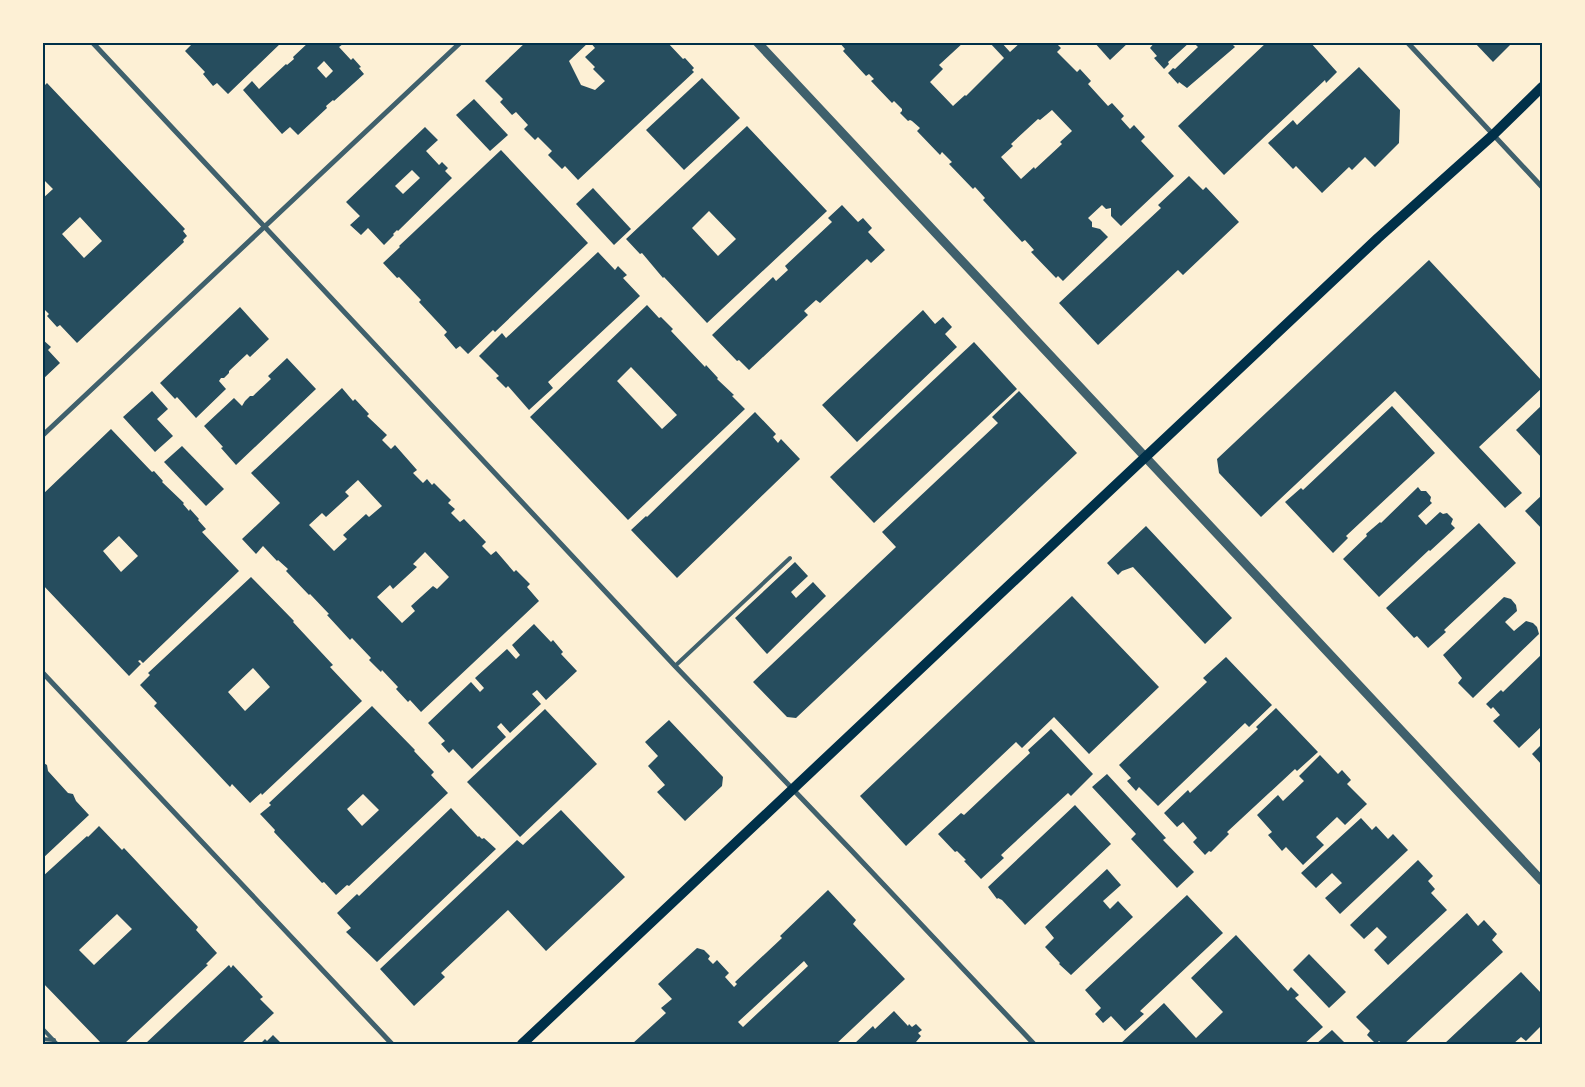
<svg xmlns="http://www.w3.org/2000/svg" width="1585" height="1087" font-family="Barlow,sans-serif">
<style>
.building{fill:#264d5e;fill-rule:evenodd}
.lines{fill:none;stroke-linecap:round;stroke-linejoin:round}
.service{stroke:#3f606c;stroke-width:4}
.minor{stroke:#3f606c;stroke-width:5}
.tertiary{stroke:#3f606c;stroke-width:9}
.secondary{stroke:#003049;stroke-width:10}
.neatline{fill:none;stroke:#003049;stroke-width:2}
</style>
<rect width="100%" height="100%" fill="#fdf0d5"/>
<g class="building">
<path d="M194 42H282L228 94 217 83 213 86 203 74 205 72 185 51Z"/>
<path d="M309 42H341L343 44 339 47 351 60 353 58 361 67 359 68 364 74 334 101 333 100 326 106 327 108 298 135 290 127 282 134 243 90 252 81 259 89 286 64 287 65 294 59 293 57ZM324 61 333 71 326 78 317 68Z"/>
<path d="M526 42H589L569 61 581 85 595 90 605 81 593 69 595 67 585 57 595 48 590 42H667L683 59 685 58 694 68 692 70 694 72 578 180 565 166 562 169 548 155 552 151 538 137 535 140 524 129 528 125 516 112 512 115 500 102 503 99 485 81Z"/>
<path d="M839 42H893L895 45 898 42H964L939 65 943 69 930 82 953 106 965 95 966 96 1004 58 989 42H1001L1010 52 1021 42H1055L1061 48 1057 52 1077 72 1080 69 1091 81 1088 84 1108 106 1112 103 1124 116 1121 119 1130 129 1134 125 1145 137 1141 141 1174 176 1121 226 1111 216V208L1106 209 1102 205 1088 218 1092 222V227L1100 229 1108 237 1063 281 1058 276 1056 278 1031 252 1034 250 1025 240 1022 242 983 200 985 198 975 187 973 189 949 164 952 162 942 152 940 155 917 131 920 128 912 121 910 120 908 121 900 113 902 111V109L894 101 892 103 871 81 874 79 869 74 866 76 843 51 845 49ZM1052 110 1072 131 1060 142 1062 144 1035 169 1034 167 1021 179 1001 157 1013 146 1011 144 1038 119 1040 120Z"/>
<path d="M1094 42H1129L1110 60Z"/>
<path d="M1155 42H1190L1168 62 1169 64 1164 69 1154 58 1157 56 1150 48Z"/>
<path d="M1193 42H1236L1233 45 1235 47 1187 88 1179 82 1178 84 1168 73 1173 68 1175 69 1198 47Z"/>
<path d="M1267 42H1310L1337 72 1326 83 1325 80 1224 175 1178 126Z"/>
<path d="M1474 42H1513L1493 62Z"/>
<path d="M1359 67 1400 110 1399 143 1375 167 1365 157 1352 170 1349 167 1322 193 1296 166 1293 169 1268 143 1293 120 1297 125Z"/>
<path d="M702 78 740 118 684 170 646 130Z"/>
<path d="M42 82 45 85 47 83 185 229 183 231 187 236 183 240 184 242 77 343 60 325 57 327 47 316 49 314 42 307V199L53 189 42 178ZM80 217 102 241 84 258 62 234Z"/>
<path d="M474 99 508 135 490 151 456 115Z"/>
<path d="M747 126 827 211 707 323 664 277 663 278 642 253 640 254 626 239ZM709 211 736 239 718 256 692 228Z"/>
<path d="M425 127 438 140 426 151 439 165 442 162 448 168 445 171 452 178 398 231 397 230 393 234 394 235 384 245 368 228 361 235 350 225 360 216 346 202ZM412 170 420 178 403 194 395 186Z"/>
<path d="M501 150 588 243 495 332 493 330 468 354 460 346 456 349 444 335 447 332 419 302 421 300 399 277 397 278 383 263 400 247 399 246Z"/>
<path d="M1189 176 1203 190 1206 187 1239 222 1183 275 1178 270 1098 345 1059 303 1161 208 1158 205Z"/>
<path d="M593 188 631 229 614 245 576 204Z"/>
<path d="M842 205 858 222 863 218 872 228 868 232 885 250 871 263 867 259 820 303 816 300 804 311 808 315 749 370 739 360 737 361 712 335 773 277 776 281 788 270 785 266 832 222 828 218Z"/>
<path d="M598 252 615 270 618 266 627 275 623 278 640 296 548 382 553 388 529 410 508 386 506 388 496 378 499 376 479 356 502 333 506 338Z"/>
<path d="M1429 260 1542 381V388L1479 447 1522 493 1505 508 1395 391 1261 517 1219 473 1217 459Z"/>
<path d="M647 305 659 318 661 317 673 329 671 331 705 367 706 365 718 378 717 379 734 395 732 396 745 409 628 520 530 417ZM631 367 677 415 662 429 617 381Z"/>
<path d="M240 307 269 339 250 357 247 354 229 371V373L224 378H221L219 381 226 389 196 418 177 397 175 399 160 383Z"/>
<path d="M923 310 935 324 943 317 952 327 945 334 957 347 857 442 822 405Z"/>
<path d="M42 339 51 347 48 350 60 363 42 380Z"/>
<path d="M974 342 1017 389 874 523 830 477Z"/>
<path d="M287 358 316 389 236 465 221 448 223 447 204 426 234 398 242 406 245 401 250 396H253L271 379 268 376Z"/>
<path d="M342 388 353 401 355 399 369 414 367 416 387 435 382 440 391 449 395 445 417 470 413 473 423 483 427 479 432 485 434 483 451 500 448 503 455 509 451 513 460 522 464 519 486 542 482 546 491 555 496 551 514 572 516 570 530 584 527 587 539 601 421 712 410 700 408 702 396 689 398 687 382 670 381 672 369 660 371 658 352 638 350 640 327 615 329 614 310 594 309 595 286 571 288 569 278 560 277 561 263 546 256 554 242 539 280 503 251 473ZM358 480 382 506 369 517 366 514 343 535 347 539 334 551 309 525 322 513 326 517 349 496 345 492ZM425 552 449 577 437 589 433 586 411 606 415 611 402 623 377 597 390 585 393 589 417 567 413 564Z"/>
<path d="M152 391 168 409 157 419 173 436 155 452 123 417Z"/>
<path d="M1019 391 1077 453 796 718 787 717 753 682 896 547 882 532 998 423 992 417Z"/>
<path d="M1542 405V458L1516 430Z"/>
<path d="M1392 406 1435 453 1346 536 1348 538 1333 553 1285 502 1301 488 1303 490Z"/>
<path d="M755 412 776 434 773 437 778 443 781 439 800 459 677 578 631 530 646 516 647 517Z"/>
<path d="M111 429 152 472 154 471 163 481 162 482 184 503 183 504 189 511 190 509 199 519 198 520 206 529 202 532 239 571 143 663 140 660 138 661 141 664 129 676 42 584V495ZM119 536 138 556 121 572 103 551Z"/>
<path d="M182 446 224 489 206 506 164 462Z"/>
<path d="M1418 487 1421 491H1426L1431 497 1430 501 1432 503 1418 516 1426 525 1440 512 1443 514 1447 513 1453 519 1451 524 1455 528 1430 551 1429 550 1379 597 1343 559 1367 536 1366 534 1380 522 1381 523Z"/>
<path d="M1542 495V529L1525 511Z"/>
<path d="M1479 523 1516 563 1444 630 1446 632 1428 648 1417 636 1414 638 1386 608Z"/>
<path d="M1146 526 1232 618 1205 644 1133 567 1122 571 1118 575 1107 563Z"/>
<path d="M795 562 808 576 791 592 796 598 813 582 826 596 767 654 735 618Z"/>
<path d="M251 577 294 621 293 622 333 665 330 667 362 701 262 795 261 793 250 803 232 784 230 787 154 706 157 703 140 685 150 675 148 673ZM253 668 270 687 245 711 228 692Z"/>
<path d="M1072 596 1159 687 1089 754 1054 717 1022 748 1016 742 906 846 860 796Z"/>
<path d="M1504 597 1511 599 1516 605 1517 611 1505 622 1514 631 1526 621 1533 623 1537 627 1539 634 1473 698 1458 683 1462 678 1443 655Z"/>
<path d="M534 624 551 642 553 640 563 652 561 654 577 671 546 700 537 690 532 694 541 704 510 733 501 723 497 727 506 737 472 769 453 749 449 753 441 744 445 741 428 723 471 682 480 692 484 688 475 678 507 649 516 659 520 655 512 645Z"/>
<path d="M1542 654V726L1519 748 1493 721 1500 715 1493 707 1491 709 1486 704 1501 690 1503 692Z"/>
<path d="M1226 657 1272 705 1249 727 1245 723 1158 806 1139 787 1136 791 1127 781 1131 778 1119 765 1207 682 1203 678Z"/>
<path d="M372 706 415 750 414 751 434 772 431 775 448 793 349 886 347 885 336 895 324 882 322 883 274 832 275 830 260 814 271 805 269 803ZM363 794 379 810 362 826 347 809Z"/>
<path d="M1276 708 1318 752 1297 771 1295 769 1227 832 1229 834 1211 852 1209 851 1205 855 1193 842 1197 838 1183 822 1177 827 1164 813 1188 790 1190 793 1258 729 1256 727Z"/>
<path d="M545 709 597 764 520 837 467 782Z"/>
<path d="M669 720 723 777 722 786 685 821 657 792 665 785 648 766 658 756 645 742Z"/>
<path d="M1051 729 1093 774 1071 796 1068 793 1001 855 1004 858 981 879 964 861 966 860 957 851 955 852 938 834 961 813 964 815 1030 753 1028 750Z"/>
<path d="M1542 744V765L1532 754Z"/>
<path d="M1320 755 1338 774 1342 770 1351 780 1347 784 1367 804 1345 825 1337 817 1316 837 1324 845 1303 865 1286 847 1282 851 1268 835 1272 832 1257 815 1278 795 1283 801 1304 781 1299 776Z"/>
<path d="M42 762 47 765 48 771 68 793 73 794 76 801 89 815 42 859Z"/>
<path d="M1107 774 1166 838 1163 840 1194 872 1177 888 1131 839 1136 834 1092 787Z"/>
<path d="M1075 805 1111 844 1025 925 1002 900 998 898 997 899 988 887Z"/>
<path d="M451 808 478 837 479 836 482 839 484 838 496 849 377 962 346 932 351 928 337 913 357 894 359 896Z"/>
<path d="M561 810 625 877 546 951 508 910 441 973 445 977 414 1006 380 969 517 840 523 845Z"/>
<path d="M1361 818 1372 830 1376 826 1388 839 1393 834 1408 850 1340 914 1325 898 1342 883 1332 873 1316 888 1301 873Z"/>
<path d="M99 826 122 850 124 848 198 927 196 930 217 953 206 964 208 965 124 1044H102L42 982V877L87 836 88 837ZM117 914 132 929 94 965 79 950Z"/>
<path d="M1418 860 1433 876 1428 881 1435 889 1431 893 1447 910 1388 965 1374 950 1387 937 1377 927 1364 939 1350 925Z"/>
<path d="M1107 869 1121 885 1103 901 1110 909 1118 901 1133 917 1071 975 1059 964 1060 963 1045 947 1054 938 1045 927Z"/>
<path d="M828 890 856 920 853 924 905 979 836 1044H632L666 1013 661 1008 672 999 658 984 697 948 704 950 710 956 708 959 713 964 717 960 729 973 725 977 734 987 737 984 735 982 782 938 780 936ZM804 961 808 966 743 1027 738 1022Z"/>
<path d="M1187 895 1223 933 1140 1011 1144 1014 1125 1031 1111 1016 1103 1023 1095 1014 1101 1008 1085 990Z"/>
<path d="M1467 913 1478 926 1484 920 1497 934 1492 940 1503 952 1404 1044H1383L1379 1041 1376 1044 1367 1035 1370 1031 1356 1017Z"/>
<path d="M1236 935 1288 991 1291 987 1299 995 1295 998 1323 1027 1304 1044H1120L1164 1003 1196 1038 1223 1012 1191 978Z"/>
<path d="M1309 954 1346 992 1329 1008 1293 970Z"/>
<path d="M229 965 231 968 233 965 263 997 260 999 274 1013 241 1044H145Z"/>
<path d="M1521 972 1542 994V1025L1526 1041 1521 1037 1513 1044H1444Z"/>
<path d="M894 1011 908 1026 909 1024 912 1027 916 1024 922 1030 918 1033 921 1036 916 1042 918 1044H854L873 1026 875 1029Z"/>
<path d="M1332 1030 1346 1044H1316Z"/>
<path d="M273 1035 282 1044H260L265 1039 267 1041Z"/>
</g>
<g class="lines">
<g class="service">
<path d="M675 666 790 558"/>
<path d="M42 1028 57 1044"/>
<path d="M42 1039 54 1040"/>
</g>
<g class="minor">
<path d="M92 42 675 666 850 849 1034 1044"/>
<path d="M1407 42 1542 187"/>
<path d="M42 436 461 42"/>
<path d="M42 672 392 1044"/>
</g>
<path class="tertiary" d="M757 42 1542 881"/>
<path class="secondary" d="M522 1044 1378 238 1493 135 1542 87"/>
</g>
<rect width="1585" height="1087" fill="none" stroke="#fdf0d5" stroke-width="88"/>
<rect x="44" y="44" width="1497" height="999" class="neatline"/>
</svg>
